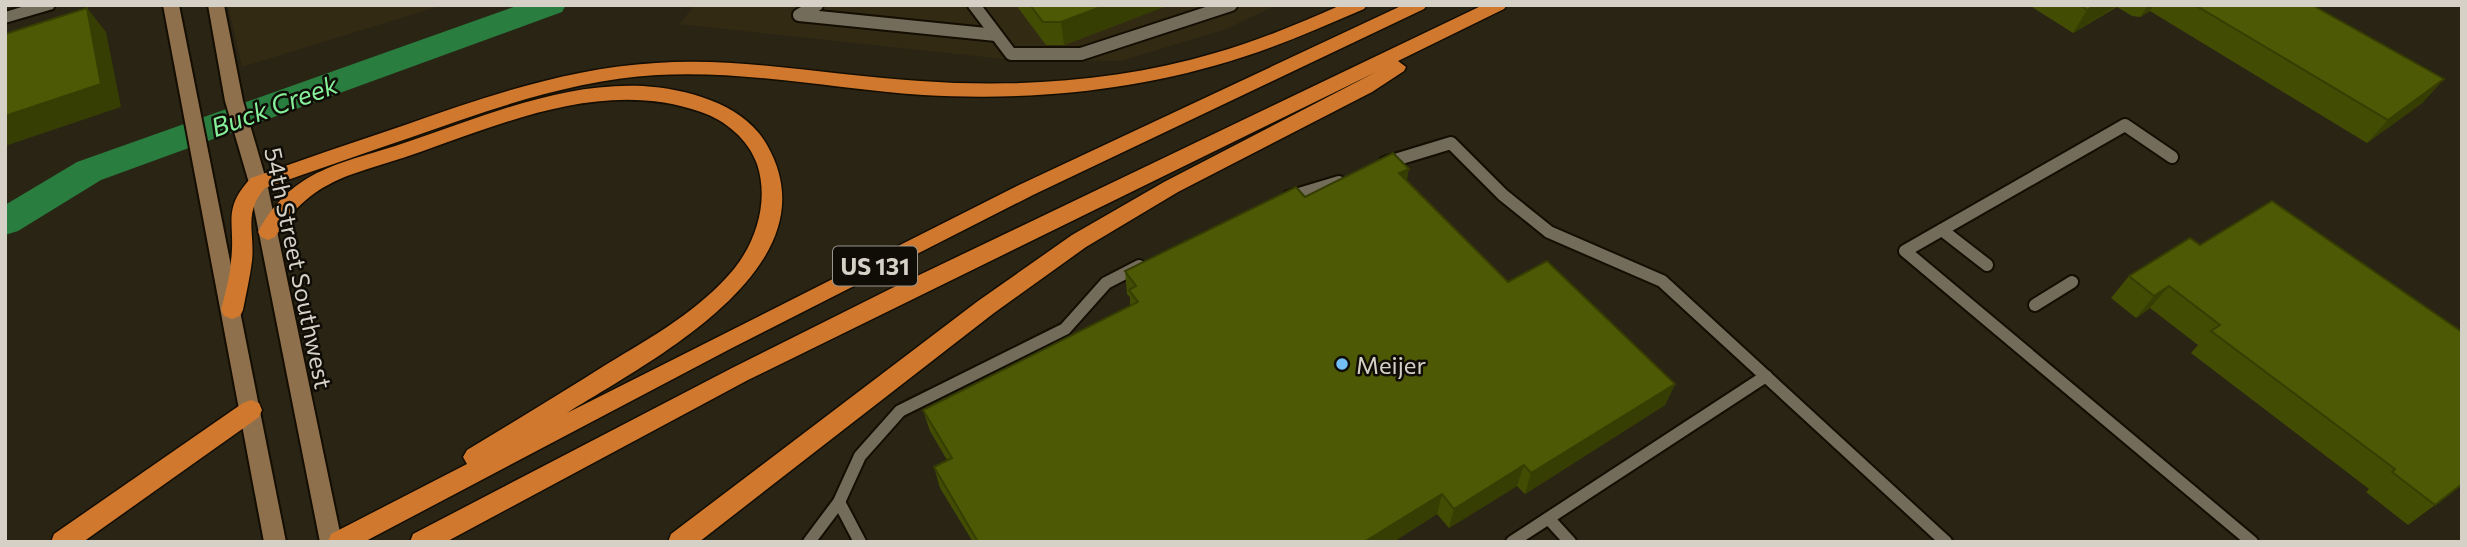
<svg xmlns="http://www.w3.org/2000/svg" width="2467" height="547" font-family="Commissioner,sans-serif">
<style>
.built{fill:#332a14}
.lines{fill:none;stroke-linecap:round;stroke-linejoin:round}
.river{fill:#297d3e;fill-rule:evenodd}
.service-casing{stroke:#130d02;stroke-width:16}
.tertiary-casing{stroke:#130d02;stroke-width:4}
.secondary-casing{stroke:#130d02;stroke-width:4}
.motorway-casing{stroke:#130d02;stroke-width:3}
.service{stroke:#736c5a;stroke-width:12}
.tertiary{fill:#736c5a;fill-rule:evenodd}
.secondary{fill:#8f704c;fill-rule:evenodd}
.motorway{fill:#d0782d;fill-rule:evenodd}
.wall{fill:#424d03}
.shaded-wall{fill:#363e03}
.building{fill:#4d5904;stroke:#363e03;stroke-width:2}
.poi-dot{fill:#74c0f6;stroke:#100d07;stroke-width:2.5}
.labels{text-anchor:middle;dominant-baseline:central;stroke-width:5;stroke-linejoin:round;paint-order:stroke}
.shield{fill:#100d07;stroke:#9a968d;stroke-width:2}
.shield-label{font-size:23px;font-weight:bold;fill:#d5d1c7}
.street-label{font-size:24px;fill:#d5d1c7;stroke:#100d07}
.poi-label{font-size:24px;fill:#d5d1c7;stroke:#100d07;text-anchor:start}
.water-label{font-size:26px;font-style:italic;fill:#85ef99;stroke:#100d07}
</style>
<rect width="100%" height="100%" fill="#2a2414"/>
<g class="built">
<path d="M228 5H443L242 67Z"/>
<path d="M695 5H1277L1226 29 1121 61 1013 60 679 24Z"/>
</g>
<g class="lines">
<path class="river" d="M519 5H566L562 12 101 180 18 231 5 235V205L77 162Z"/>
<defs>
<g id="service">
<path d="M817 5 799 15 996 35"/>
<path d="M974 5 1011 54H1081L1231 5"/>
<path d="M2172 157 2125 125 1905 251 2252 542"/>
<path d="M1385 163 1451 143 1503 195 1549 232 1662 281 1946 542"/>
<path d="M1289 197 1339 182"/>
<path d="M1942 230 1987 265"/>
<path d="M2035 305 2072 282"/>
<path d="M839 502 860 542"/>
<path d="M1549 519 1570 542"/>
<path d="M809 542 839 502 860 456 900 411 1065 329 1106 283 1139 266"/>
<path d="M1512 542 1766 376"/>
</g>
<path id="tertiary" d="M28 5H55L53 9 5 23V12Z"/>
<g id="secondary">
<path d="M163 5H179L286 542H264Z"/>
<path d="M208 5H224L243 101 267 183 342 542H320L249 183 225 101Z"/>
</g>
<g id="motorway">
<path d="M1341 5H1367L1364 9C1324 26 1284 44 1243 57 1139 91 1031 101 923 95 834 89 746 70 657 75 573 80 494 108 415 136 365 153 315 170 265 188 243 213 255 232 252 261 250 277 246 294 243 310L240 316 232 319 224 316 221 310C225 294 230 277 231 261 236 223 221 210 251 178 302 160 354 142 405 125 487 96 569 68 656 63 744 57 832 76 920 81 1019 88 1120 81 1215 53 1258 41 1300 23 1341 5Z"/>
<path d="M1403 5H1427L1424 9 1033 195 732 348 364 542H328L331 534 467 464 463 457 467 450C514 422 561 393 607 364 652 337 700 310 734 269 757 240 769 200 757 164 748 139 725 120 701 112 607 79 511 120 423 151 398 160 372 167 347 176 311 191 297 205 275 237L268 240 261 237 258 232C293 167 343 164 407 142 482 117 561 82 643 86 688 89 744 104 767 145 837 267 648 362 567 413L1019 185Z"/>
<path d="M1483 5H1507L1504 9 1398 61 1406 67 1404 71 1372 92 1178 192 1086 247 994 313 699 542H668L671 534 978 301 1072 235 1164 182 1376 72 748 380 446 542H410L413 534 732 368 890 289Z"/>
<path d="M251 400 259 403 262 410 259 417 83 542H51L54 534 243 403Z"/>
</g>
</defs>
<use href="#service" class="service-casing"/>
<use href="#tertiary" class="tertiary-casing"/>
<use href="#secondary" class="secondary-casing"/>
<use href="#motorway" class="motorway-casing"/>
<use href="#service" class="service"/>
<use href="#tertiary" class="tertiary"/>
<use href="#secondary" class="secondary"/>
<use href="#motorway" class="motorway"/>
</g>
<g class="wall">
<path d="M1016 5H1169L1064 45H1046Z"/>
<path d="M2029 5H2312L2444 79 2422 103 2367 143 2150 11 2140 17 2132 16 2117 7 2073 33Z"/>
<path d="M1407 181 1508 282 1675 384 1665 405 1525 494 1517 486 1449 528 1437 514 1393 542H973L940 488 934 467 947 460 930 431 923 410 1130 306V297L1127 294 1125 271 1305 197Z"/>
<path d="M2190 238 2435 505 2408 525 2366 492 2369 489 2191 353 2198 345 2150 308 2136 318 2111 298 2129 276Z"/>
</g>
<g class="shaded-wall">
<path d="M1106 5H1169L1064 45 1061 22Z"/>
<path d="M2095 5H2118L2073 33 2087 10Z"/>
<path d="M2148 5H2154L2150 11 2140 17Z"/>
<path d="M87 8 106 32 121 107 5 146V116Z"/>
<path d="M2444 79 2422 103 2367 143 2388 120Z"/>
<path d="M1409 169 1405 191 1399 173Z"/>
<path d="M2169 286 2150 308 2136 318 2154 296Z"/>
<path d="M1675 384 1665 405 1525 494 1531 473Z"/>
<path d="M1524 465 1517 486 1449 528 1454 509Z"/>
<path d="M1442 494 1437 514 1393 542H1364Z"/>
</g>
<g class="building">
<path d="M1030 5H1106L1061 22H1043Z"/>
<path d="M2080 5H2095L2087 10Z"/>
<path d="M2195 5H2312L2444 79 2388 120Z"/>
<path d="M87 8 101 84 5 116V34Z"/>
<path d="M1393 153 1409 169 1399 173 1508 282 1547 261 1675 384 1531 473 1524 465 1454 509 1442 494 1364 542H978L934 467 952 458 923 410 1138 302 1129 290 1136 286 1125 271 1296 187 1305 197Z"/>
<path d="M2272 201 2462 332V484L2435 505 2392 472 2395 469 2211 331 2220 325 2169 286 2154 296 2129 276 2190 238 2200 245Z"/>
</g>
<circle class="poi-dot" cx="1342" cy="364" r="7"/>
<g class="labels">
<rect class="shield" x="833" y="246.5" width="84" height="39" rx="5"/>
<g class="shield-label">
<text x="875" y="266">US 131</text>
</g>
<g class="street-label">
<text transform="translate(299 268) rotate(78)">54th Street Southwest</text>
</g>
<g class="poi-label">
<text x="1356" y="364">Meijer</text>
</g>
<g class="water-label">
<text transform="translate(274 105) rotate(-20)">Buck Creek</text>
</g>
</g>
<rect width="2467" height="547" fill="none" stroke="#d5d1c7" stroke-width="14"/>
</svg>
